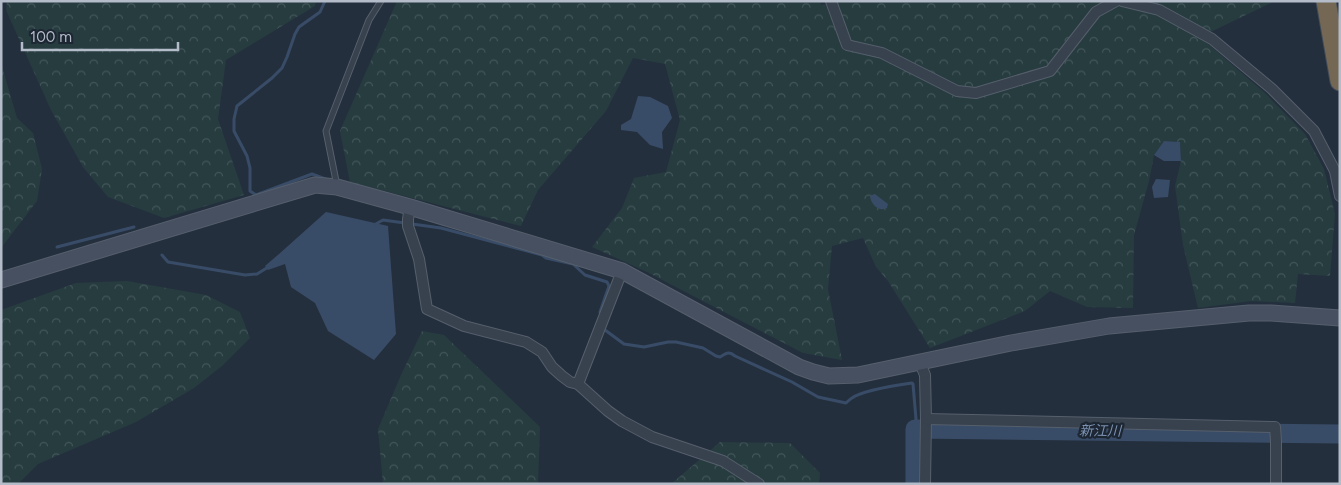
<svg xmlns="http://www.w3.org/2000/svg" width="1341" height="485" font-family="Figtree,'Noto Sans JP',sans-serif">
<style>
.forest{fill:url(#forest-crowns)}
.water{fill:#394c67}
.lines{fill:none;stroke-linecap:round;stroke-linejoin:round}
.stream{stroke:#394c67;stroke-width:3}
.river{stroke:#394c67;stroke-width:19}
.lane-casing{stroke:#565f6c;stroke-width:7}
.street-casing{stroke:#565f6c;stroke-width:12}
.secondary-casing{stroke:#565f6c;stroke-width:17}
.highway-casing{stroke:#434c59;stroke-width:21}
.lane{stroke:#38414e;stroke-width:5}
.street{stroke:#38414e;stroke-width:10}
.secondary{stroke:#465061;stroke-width:15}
.highway{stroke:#746855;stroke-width:19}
.labels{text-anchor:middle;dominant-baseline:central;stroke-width:4.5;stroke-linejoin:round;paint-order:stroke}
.water-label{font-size:14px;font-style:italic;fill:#7c92b1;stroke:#1d2633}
</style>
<defs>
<pattern id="forest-crowns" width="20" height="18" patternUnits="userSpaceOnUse" patternTransform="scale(1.25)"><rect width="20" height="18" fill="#263c3f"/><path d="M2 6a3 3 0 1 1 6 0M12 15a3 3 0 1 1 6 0" fill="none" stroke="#435659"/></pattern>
</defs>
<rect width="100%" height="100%" fill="#242f3e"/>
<g class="forest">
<path d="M7 1H316L315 6 226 60 218 119 244 195 164 218 108 197 83 167 51 110 6 10Z"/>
<path d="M397 1H820L821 5 834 1H1275L1200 37 1265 93 1305 134 1324 169 1335 214 1330 276 1298 274 1295 303 1251 301 1198 308 1183 245 1175 186 1181 161 1180 142 1164 141 1154 155 1149 181 1134 235 1133 308 1087 307 1050 291 1025 311 930 348 888 281 876 267 863 238 832 246 828 289 842 360 803 353 647 272 592 247 622 208 634 178 666 172 680 120 665 64 633 58 606 111 538 190 521 226 350 182 340 131Z"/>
<path d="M1 63 17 118 33 133 42 169 37 201 1 248Z"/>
<path d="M127 281 206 295 240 312 250 338 222 366 194 388 136 422 38 464 18 484H1V310L76 283Z"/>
<path d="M422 331 444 335 540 427 538 484H383L378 429 401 375Z"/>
<path d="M720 442 790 443 820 473 819 484H671Z"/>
</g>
<g class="water">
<path d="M638 96 650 97 668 106 672 118 662 132 663 149 650 145 637 132 621 130V125L631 119Z"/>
<path d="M1164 141 1180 142 1181 161H1164L1154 155Z"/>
<path d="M1156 179 1170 180 1168 197 1154 198 1152 187Z"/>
<path d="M875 194 888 204 887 208C879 212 871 205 870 196L872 195Z"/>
<path d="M326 212 388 226 396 334 374 360 328 331 315 303 291 287 285 264 268 270 265 266 279 254Z"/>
</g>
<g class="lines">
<g class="stream">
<path d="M325 1 320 12 299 27 295 34 287 57 282 68 272 78 237 106 234 119V131L247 156 250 168V191L256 195 312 174 328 180"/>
<path d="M374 225 383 220 441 228 542 255 546 258 573 264 585 275 607 282 609 286 600 312 601 316"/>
<path d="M57 247 134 227"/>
<path d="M162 255 168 262 245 275 257 274 270 266"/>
<path d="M604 327 605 330 624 344 644 347 668 342H676L703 348 716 356 720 357C727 353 729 351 735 356L792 382 818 397 846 403C848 401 850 399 852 398 863 390 898 385 912 383L913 384 916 419 915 429"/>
</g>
<path class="river" d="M915 484V429L1340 434"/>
<defs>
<path id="lane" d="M337 186 326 131 369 20 381 1"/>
<g id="street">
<path d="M831 1 847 45 882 53 957 91 976 93 1050 71 1096 12 1116 1"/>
<path d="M1122 1 1159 10 1212 39 1272 89 1314 131 1335 171 1340 196"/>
<path d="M410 207 408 219V226L419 259 427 309 464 326 526 342 542 352 552 367 562 376 570 382 578 384 608 411 622 421 652 437 723 461 759 484"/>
<path d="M920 363 925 375 926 419 925 484"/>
<path d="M578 384 622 271"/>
<path d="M926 419 1275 427 1276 441V484"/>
</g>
<path id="secondary" d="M1 280 315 185 337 187 410 207 622 271 799 367 813 372 829 376 858 375 1011 343 1109 326 1249 313H1271L1340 318"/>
<path id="highway" d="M1326 1 1340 81"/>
</defs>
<use href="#lane" class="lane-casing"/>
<use href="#street" class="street-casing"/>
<use href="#secondary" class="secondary-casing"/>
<use href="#highway" class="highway-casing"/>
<use href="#lane" class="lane"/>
<use href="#street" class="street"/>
<use href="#secondary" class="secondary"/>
<use href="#highway" class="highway"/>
</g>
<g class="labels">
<g class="water-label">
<text transform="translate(1100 431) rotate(1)">新江川</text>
</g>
</g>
<rect width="1341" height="485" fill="none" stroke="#b4bcc9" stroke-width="5"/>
<path d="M22 42v8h156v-8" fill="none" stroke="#b4bcc9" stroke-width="2.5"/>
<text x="30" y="42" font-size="15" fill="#b4bcc9" stroke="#1d2633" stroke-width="4" paint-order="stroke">100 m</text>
</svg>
